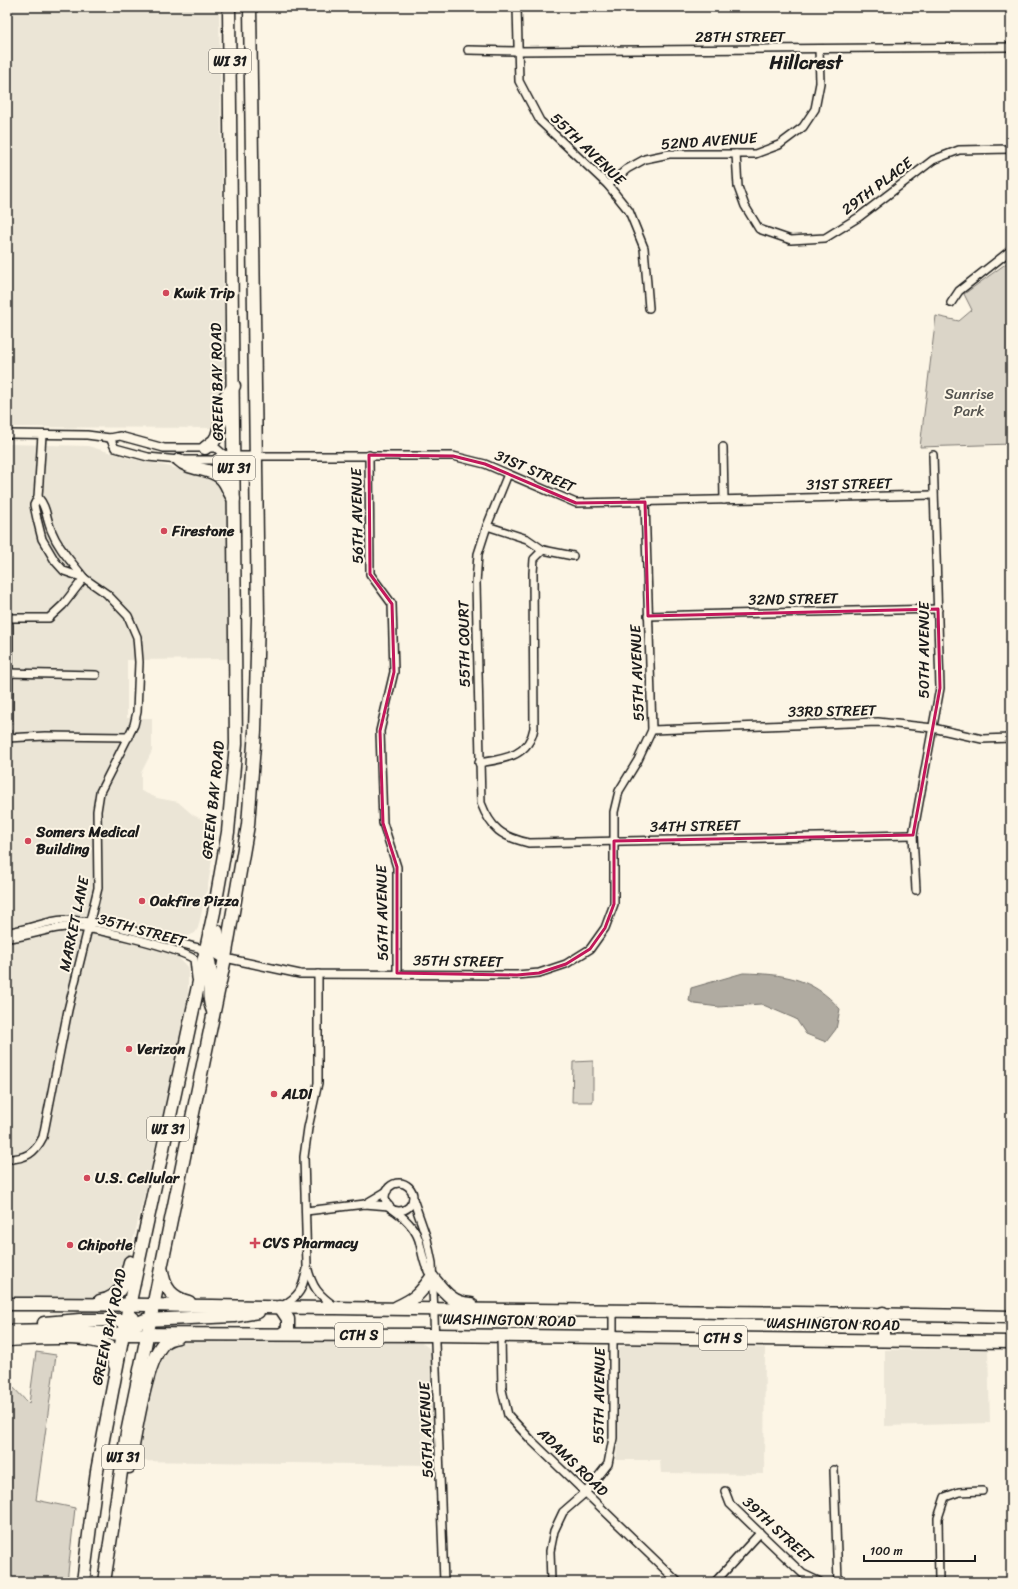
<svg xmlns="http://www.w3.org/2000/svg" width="1018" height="1589" font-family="Sriracha,sans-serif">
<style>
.built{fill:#ebe5d6}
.green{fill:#dbd5c8;stroke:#7c7872}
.water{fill:#b0aba1;stroke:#75726c}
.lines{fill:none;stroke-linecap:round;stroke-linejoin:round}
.minor-casing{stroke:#1c1c1c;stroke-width:10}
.primary-casing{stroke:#1c1c1c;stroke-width:15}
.minor{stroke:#fcf5e5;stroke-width:7}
.primary{stroke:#fcf5e5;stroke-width:12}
.marked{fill:none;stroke:#c2185b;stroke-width:3;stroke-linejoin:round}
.poi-dot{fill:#d1495b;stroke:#fcf5e5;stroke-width:1.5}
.labels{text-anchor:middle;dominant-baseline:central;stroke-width:4;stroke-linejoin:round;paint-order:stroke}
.shield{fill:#fcf5e5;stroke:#5f5d58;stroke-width:1}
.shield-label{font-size:14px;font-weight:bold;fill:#1c1c1c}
.street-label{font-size:15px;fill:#1c1c1c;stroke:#fcf5e5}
.poi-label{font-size:15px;font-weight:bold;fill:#1c1c1c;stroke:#fcf5e5;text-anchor:start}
.park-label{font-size:15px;fill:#555450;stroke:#fcf5e5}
.district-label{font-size:19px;font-weight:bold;fill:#1c1c1c;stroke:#fcf5e5}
</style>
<rect width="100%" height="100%" fill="#fcf5e5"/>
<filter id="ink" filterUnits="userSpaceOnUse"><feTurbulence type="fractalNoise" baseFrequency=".025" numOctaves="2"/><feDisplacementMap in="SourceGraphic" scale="8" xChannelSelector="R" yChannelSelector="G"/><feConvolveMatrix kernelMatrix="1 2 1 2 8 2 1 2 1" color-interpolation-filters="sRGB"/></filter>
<g filter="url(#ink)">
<g class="built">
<path d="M7 7H219L226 428 7 427Z"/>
<path d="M7 444 88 446 129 458 212 476 223 483 229 505 228 659 127 660V718H152V751L141 773V791L157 798 178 802 193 815 217 827 208 885 198 928 195 933 182 939 179 958 188 968V992H190L147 1185 123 1280 102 1299 7 1300Z"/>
<path d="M191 1338 207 1342 422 1343 429 1348 431 1354 434 1465 134 1461 150 1378 164 1348 175 1341Z"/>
<path d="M632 1344 765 1348 764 1474 661 1473 660 1460H616L618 1439 617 1352 620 1347Z"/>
<path d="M988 1349 990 1423 885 1426V1350Z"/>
</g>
<g class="green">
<path d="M1011 260V444L920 447 936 316 959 321 972 310 964 294Z"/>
<path d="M593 1061V1102H572L573 1062Z"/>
<path d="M36 1352 56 1355 36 1500 75 1508 67 1582H7V1387L10 1384 29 1404Z"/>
</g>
<path class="water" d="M743 973C783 974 812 977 840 1009L836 1029 826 1042 806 1034 796 1019 761 1004 719 1007 695 1004 689 1001 691 988Z"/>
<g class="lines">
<defs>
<g id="minor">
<path d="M517 7 519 81 540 121 608 185 629 211 644 248 649 308"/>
<path d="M468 50 517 51 1011 47"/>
<path d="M736 154 738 187 745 206 759 229 791 240 825 238 859 217 933 160 959 150 1011 149"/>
<path d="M608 185 627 169 645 159 669 154H755L779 145 803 127 815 109 820 83 819 49"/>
<path d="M951 303 959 291 1011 250"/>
<path d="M7 434 87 435 110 438 120 436 164 448H216L223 454 234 456H453L485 464 576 503 933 495"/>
<path d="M110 438 115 448 148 457 179 460H214L223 454"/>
<path d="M723 447 724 500"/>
<path d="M369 455 370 574 392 604 394 672 380 731 383 823 397 867V973"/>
<path d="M508 474 487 526 478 554 476 583 481 803C491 829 502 837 529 843L913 835"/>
<path d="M38 497C47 507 46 519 52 532 59 550 73 563 84 578"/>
<path d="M487 526 527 539 543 550 573 556"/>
<path d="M648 616 938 609"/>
<path d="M7 618H49L63 605 84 578"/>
<path d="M9 625V738"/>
<path d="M7 673 96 675"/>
<path d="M652 730 878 722 933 728 982 739 1011 738"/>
<path d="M7 738 45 736 129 737"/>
<path d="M479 763C503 759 529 757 534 728L533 573 534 559 543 550"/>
<path d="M916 890 913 835 940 688 933 455"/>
<path d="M7 932C26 931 44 921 64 920 104 920 159 938 199 948L206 954"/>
<path d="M7 938C28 937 49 927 70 927 94 927 175 947 194 959L196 978"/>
<path d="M225 958 300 974 517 975 539 973 566 964 590 949 605 928 614 904V812L619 791 638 760 652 730 645 502"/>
<path d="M318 974V1083L308 1128 304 1157 307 1266C312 1287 318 1295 336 1307"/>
<path d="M7 1159C26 1159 35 1153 43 1137L68 1010 98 888 97 811 100 792 134 725 137 712 139 662 137 637 128 616 107 594 84 578 64 571 55 561 42 539 37 519 34 505 38 497 42 435"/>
<circle cx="399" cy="1197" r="14"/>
<path d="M413 1199 427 1239 432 1263 444 1582"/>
<path d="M365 1204 387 1191"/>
<path d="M306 1211 365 1204 389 1206"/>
<path d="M395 1211C406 1219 417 1230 420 1244 423 1256 424 1267 432 1277"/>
<path d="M282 1306C301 1295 302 1289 307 1269"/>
<path d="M501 1336 502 1390 508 1415 532 1441 678 1582"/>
<path d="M834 1470 838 1582"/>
<path d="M725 1491 730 1504 760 1533 803 1574 820 1582"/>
<path d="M551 1582 550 1551 554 1531 563 1512 586 1492 608 1464 613 1438V1311"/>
<path d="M715 1582 760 1533"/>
<path d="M939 1582 938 1518 945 1497 959 1492 982 1491"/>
</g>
<g id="primary">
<path d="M205 448 214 441 217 436 223 416 224 398 234 386"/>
<path d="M179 460C190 471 210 467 221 478 228 484 228 493 234 499"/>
<path d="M217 931V953L225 958"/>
<path d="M206 954C216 972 204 992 213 1011"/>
<path d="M162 1271C164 1288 172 1298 189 1302"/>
<path d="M100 1301C121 1298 126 1280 130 1262"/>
<path d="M7 1304C116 1303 226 1307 335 1308 560 1311 786 1311 1011 1317"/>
<path d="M280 1307 288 1319V1329L282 1334"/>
<path d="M397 1307C417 1298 419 1294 432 1277 443 1290 452 1304 471 1304"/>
<path d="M883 1313V1340"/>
<path d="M44 1323 80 1320H126L133 1318"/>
<path d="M7 1331 51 1330 123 1334 435 1335 1011 1342"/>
<path d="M123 1334 131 1326 145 1320 234 1316 258 1312"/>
<path d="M7 1340C30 1339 92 1333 109 1347L115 1365"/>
<path d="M129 1467C135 1438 145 1365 162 1345 166 1339 172 1338 178 1337"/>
<path d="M83 1582 97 1471 123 1334 214 912 228 832 236 744 229 7"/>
<path d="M104 1582 127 1433 225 958 248 825 255 731 258 617 250 7"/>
</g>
</defs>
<use href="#minor" class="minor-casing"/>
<use href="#primary" class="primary-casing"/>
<use href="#minor" class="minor"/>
<use href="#primary" class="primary"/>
</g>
</g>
<path class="marked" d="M369 455 453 456 485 464 576 503 645 502 648 616 938 609 940 688 913 835 614 841V904L605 928 590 949 566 964 539 973 517 975 397 973V867L383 823 380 731 394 672 392 604 370 574Z"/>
<g class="poi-dot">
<circle cx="166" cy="293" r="4"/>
<circle cx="164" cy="531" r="4"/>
<circle cx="28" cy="841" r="4"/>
<circle cx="142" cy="901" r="4"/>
<circle cx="129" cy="1049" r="4"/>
<circle cx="274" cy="1094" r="4"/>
<circle cx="87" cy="1178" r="4"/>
<path d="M253 1237h4v4h4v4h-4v4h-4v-4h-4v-4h4z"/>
<circle cx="70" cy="1245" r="4"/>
</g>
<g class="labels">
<g class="shield">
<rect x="209" y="49" width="42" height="24" rx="3"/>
<rect x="213" y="456" width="42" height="24" rx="3"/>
<rect x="147" y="1117" width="42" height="24" rx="3"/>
<rect x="335" y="1323" width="48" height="24" rx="3"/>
<rect x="699" y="1326" width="48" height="24" rx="3"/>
<rect x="102" y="1445" width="42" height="24" rx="3"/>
</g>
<g class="shield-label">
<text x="230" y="61">WI 31</text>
<text x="234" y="468">WI 31</text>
<text x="168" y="1129">WI 31</text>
<text x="359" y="1335">CTH S</text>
<text x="723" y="1338">CTH S</text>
<text x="123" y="1457">WI 31</text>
</g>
<g class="street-label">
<text x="740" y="37">28TH STREET</text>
<text transform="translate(709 141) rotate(-4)">52ND AVENUE</text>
<text transform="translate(588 149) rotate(44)">55TH AVENUE</text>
<text transform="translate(877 186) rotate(-37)">29TH PLACE</text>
<text transform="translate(217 382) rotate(-91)">GREEN BAY ROAD</text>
<text transform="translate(535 471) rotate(23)">31ST STREET</text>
<text transform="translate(849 484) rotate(-1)">31ST STREET</text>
<text transform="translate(357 516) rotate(-91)">56TH AVENUE</text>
<text transform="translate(793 599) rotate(-1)">32ND STREET</text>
<text transform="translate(464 644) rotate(-91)">55TH COURT</text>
<text transform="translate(924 650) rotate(-90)">50TH AVENUE</text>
<text transform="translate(637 673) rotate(-92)">55TH AVENUE</text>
<text transform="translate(832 711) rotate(-1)">33RD STREET</text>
<text transform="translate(213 800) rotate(-84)">GREEN BAY ROAD</text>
<text transform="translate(695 826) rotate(-1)">34TH STREET</text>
<text transform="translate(382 913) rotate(-91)">56TH AVENUE</text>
<text transform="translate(74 924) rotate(-78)">MARKET LANE</text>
<text transform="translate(142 930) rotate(15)">35TH STREET</text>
<text transform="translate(458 961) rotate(1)">35TH STREET</text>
<text transform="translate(509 1320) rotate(1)">WASHINGTON ROAD</text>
<text transform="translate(833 1324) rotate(1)">WASHINGTON ROAD</text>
<text transform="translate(109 1327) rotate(-78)">GREEN BAY ROAD</text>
<text transform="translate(599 1396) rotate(-89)">55TH AVENUE</text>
<text transform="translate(426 1430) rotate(-92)">56TH AVENUE</text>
<text transform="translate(573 1462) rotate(44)">ADAMS ROAD</text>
<text transform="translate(778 1530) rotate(43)">39TH STREET</text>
</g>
<g class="poi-label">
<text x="174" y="293">Kwik Trip</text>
<text x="172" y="531">Firestone</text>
<text x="36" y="832">Somers Medical<tspan x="36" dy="17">Building</tspan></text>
<text x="150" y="901">Oakfire Pizza</text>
<text x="137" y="1049">Verizon</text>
<text x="282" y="1094">ALDI</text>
<text x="95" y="1178">U.S. Cellular</text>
<text x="263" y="1243">CVS Pharmacy</text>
<text x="78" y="1245">Chipotle</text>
</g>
<g class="park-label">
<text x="969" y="394">Sunrise<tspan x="969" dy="17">Park</tspan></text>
</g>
<g class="district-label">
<text x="806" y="62">Hillcrest</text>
</g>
</g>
<rect width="1018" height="1589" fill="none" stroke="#fcf5e5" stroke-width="24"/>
<rect x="12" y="12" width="994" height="1565" fill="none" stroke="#1c1c1c" stroke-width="1.5" filter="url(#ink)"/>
<path d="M864 1555v6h111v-6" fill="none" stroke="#1c1c1c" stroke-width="2"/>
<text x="870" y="1555" font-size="12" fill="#1c1c1c" stroke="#fcf5e5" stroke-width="3" paint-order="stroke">100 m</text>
</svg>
